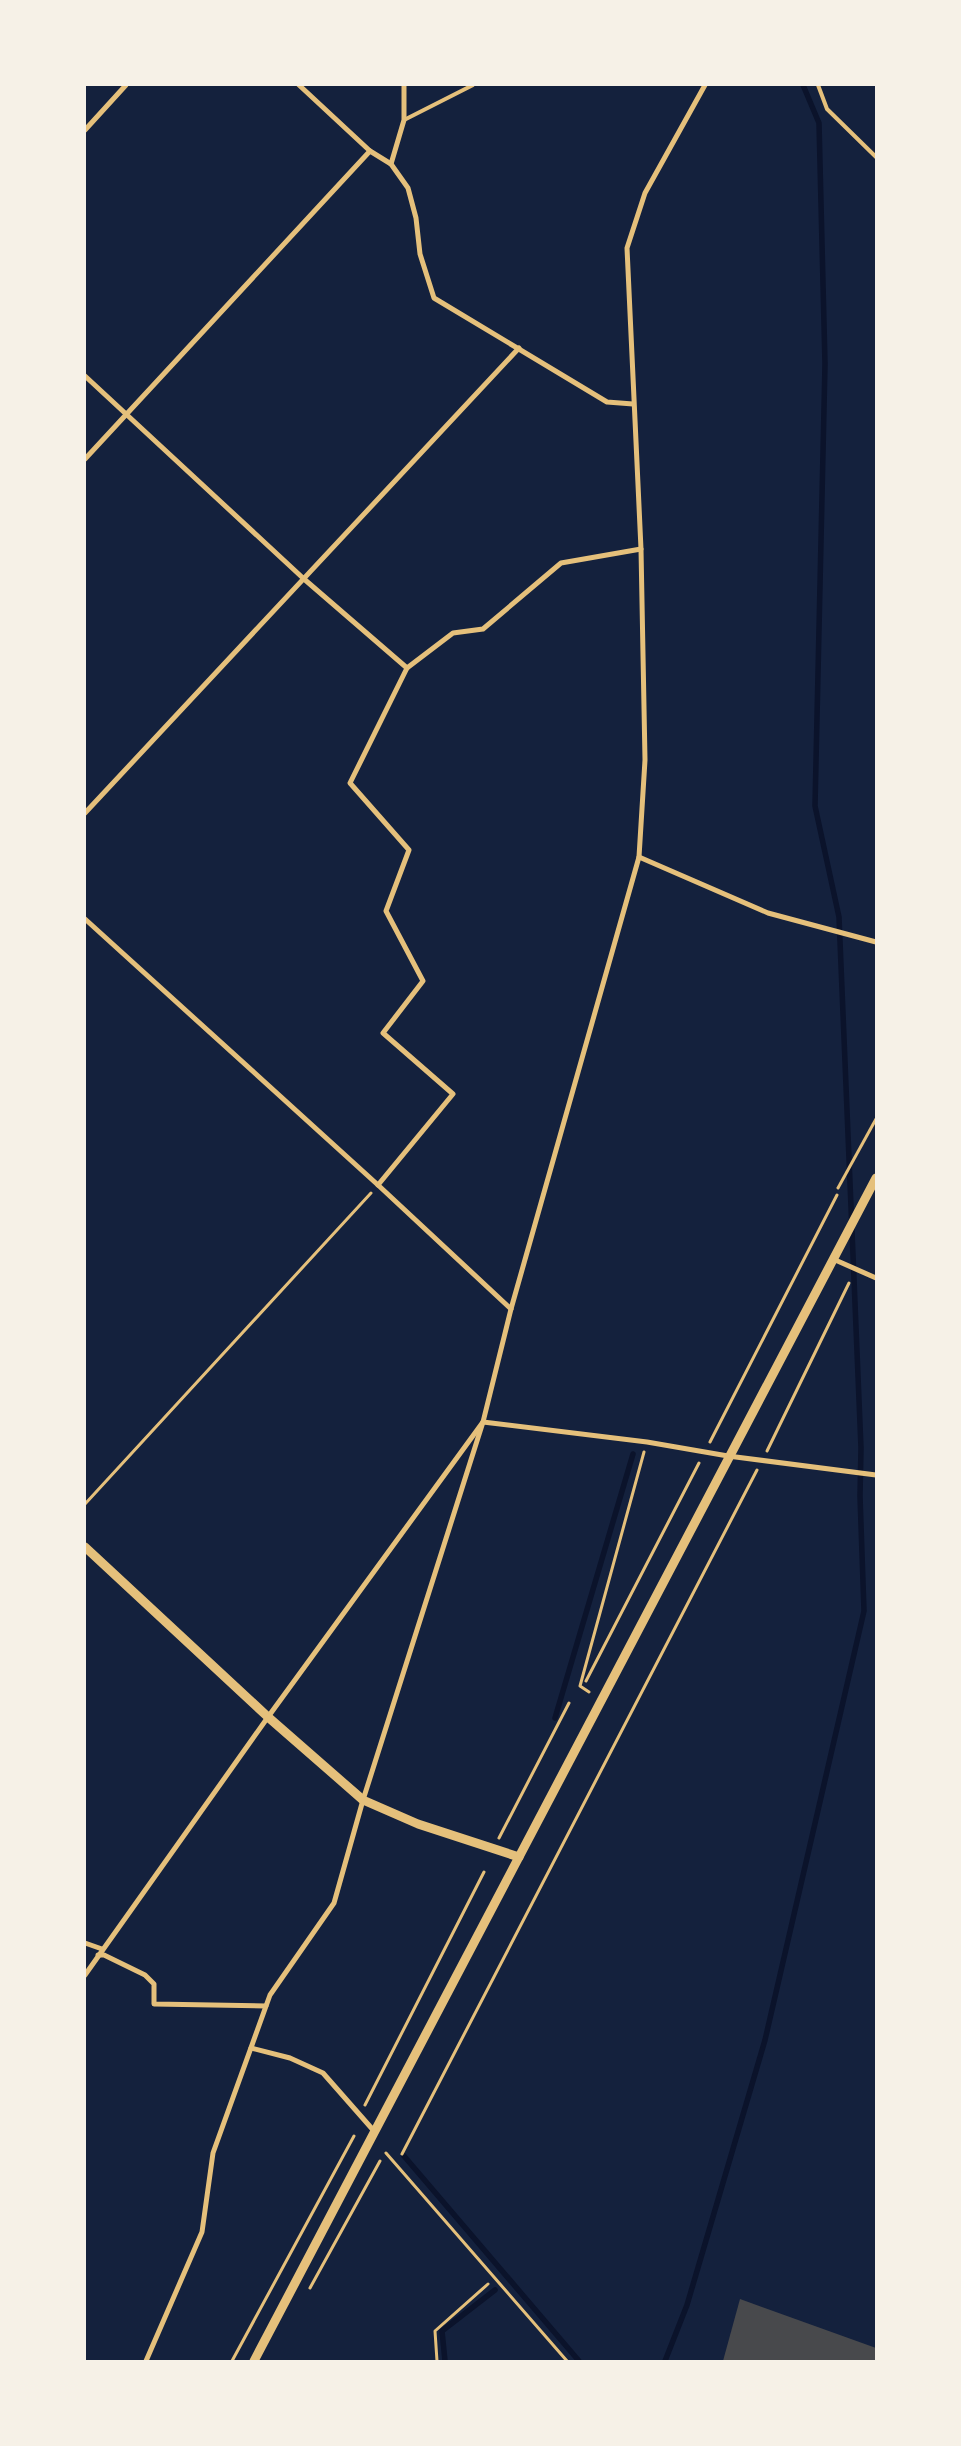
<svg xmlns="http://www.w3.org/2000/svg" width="961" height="2446" font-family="'Open Sans',sans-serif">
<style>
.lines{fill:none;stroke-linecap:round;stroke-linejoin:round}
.stream{stroke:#0b132b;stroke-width:5.5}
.building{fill:#48494c}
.path{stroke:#e5c07b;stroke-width:3}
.service{stroke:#e5c07b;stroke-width:4}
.minor{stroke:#e5c07b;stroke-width:5}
.tertiary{stroke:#e5c07b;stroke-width:9}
</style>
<rect width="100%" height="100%" fill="#14213d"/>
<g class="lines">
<g class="stream">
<path d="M555 1718 633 1454"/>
<path d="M404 2156 579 2361"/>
<path d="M445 2361 442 2331 495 2290"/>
<path d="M665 2361 687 2305 765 2040 864 1611 860 1496 861 1448 839 917 815 806 825 364 819 123 803 85"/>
</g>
</g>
<path class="building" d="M740 2299 876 2348V2361H723Z"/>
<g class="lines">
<g class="path">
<path d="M838 1188 876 1119"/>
<path d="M710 1442 837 1195"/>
<path d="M767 1451 849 1283"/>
<path d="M85 1504 371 1193"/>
<path d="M586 1681 699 1463"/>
<path d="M589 1692 580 1686 644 1452"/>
<path d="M499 1838 569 1703"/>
<path d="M365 2105 484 1872"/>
<path d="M386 2153 567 2361"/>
<path d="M402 2154 757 1470"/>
<path d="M310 2288 380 2161"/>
<path d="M232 2361 354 2136"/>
<path d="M437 2361 435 2331 488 2284"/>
</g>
<g class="service">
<path d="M818 85 827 109 876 157"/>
<path d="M404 120 473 85"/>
</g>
<g class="minor">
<path d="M299 85 370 151 391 164 408 188 416 218 420 254 434 298 607 402 633 404"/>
<path d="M85 130 126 85"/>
<path d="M391 164 404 120V85"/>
<path d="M85 376 304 579 407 668"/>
<path d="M85 459 370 151"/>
<path d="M85 813 519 348"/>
<path d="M639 857 768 913 876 942"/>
<path d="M85 919 378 1185 511 1309"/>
<path d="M378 1185 453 1094 383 1033 423 981 386 911 409 850 350 783 407 668 453 633 483 629 561 563 641 549"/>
<path d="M833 1259 876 1278"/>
<path d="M85 1943 102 1949"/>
<path d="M98 1955H104L145 1975 154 1984V2004L266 2006"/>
<path d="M85 1975 268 1717 483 1422 647 1442 728 1456 876 1475"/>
<path d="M251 2048 290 2058 323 2073 374 2131"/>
<path d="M146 2361 202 2232 213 2153 270 1995 334 1903 363 1800 483 1422 511 1309 639 857 645 760 641 549 627 248 645 193 705 85"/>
</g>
<g class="tertiary">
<path d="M85 1547 268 1717 363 1800 418 1824 519 1857"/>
<path d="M254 2361C460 1966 666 1571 876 1178"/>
</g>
</g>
<rect width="961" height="2446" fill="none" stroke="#f6f1e7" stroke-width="172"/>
</svg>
